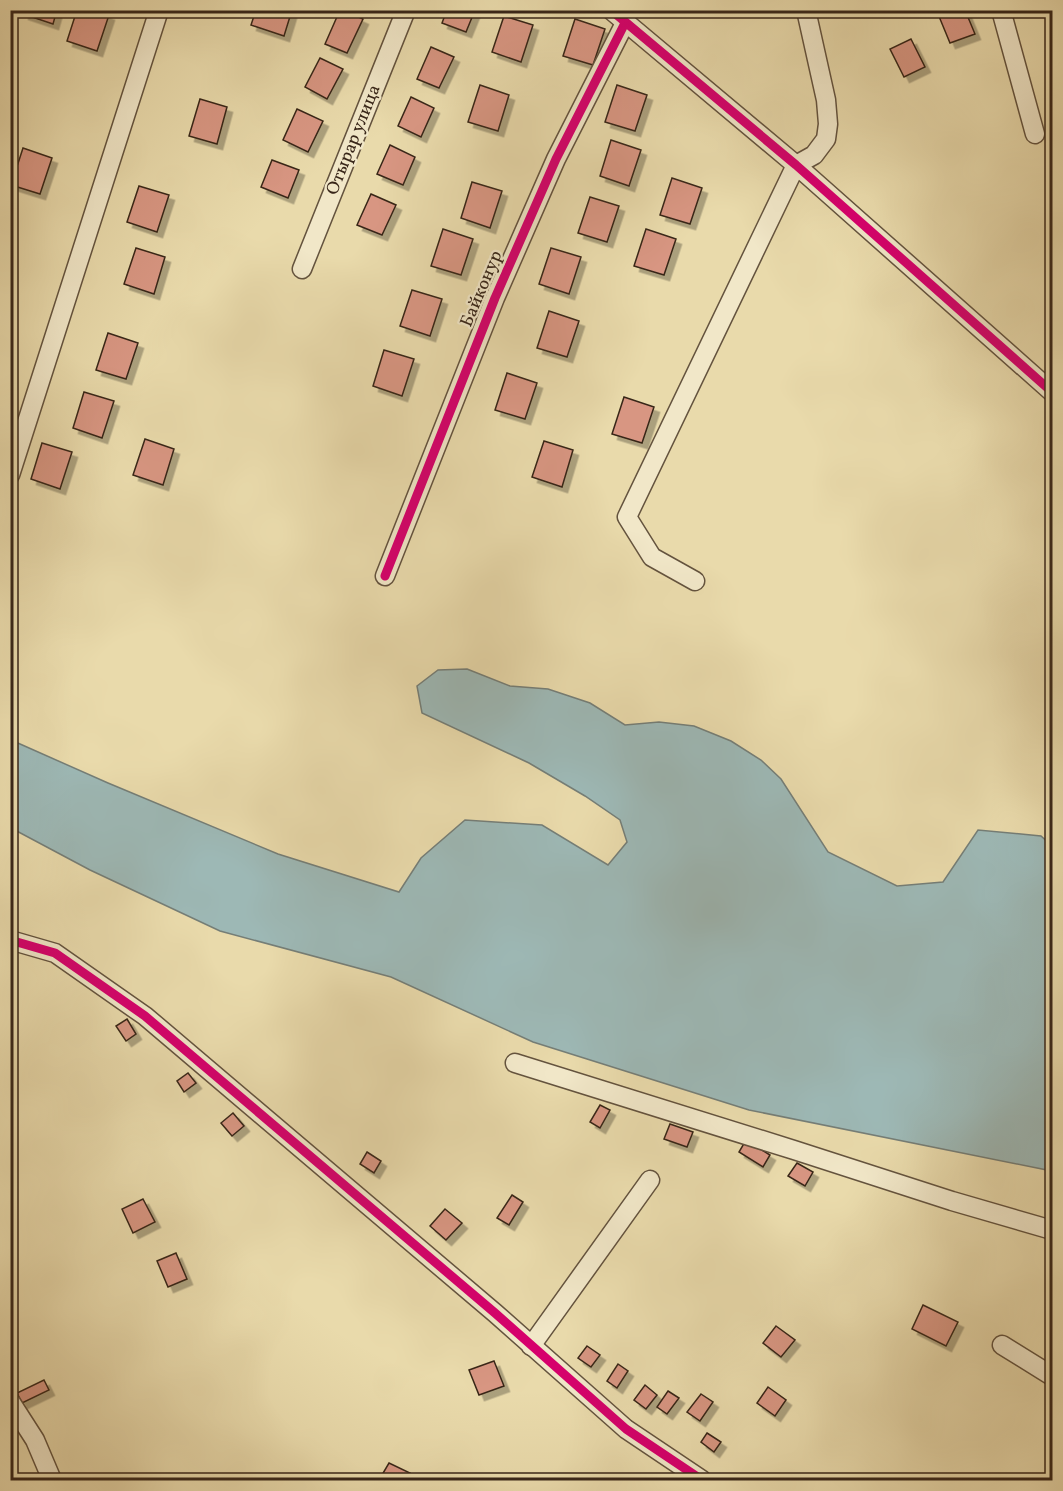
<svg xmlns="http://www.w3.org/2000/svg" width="1063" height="1491" font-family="Vollkorn,serif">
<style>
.water{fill:#9db8b5;stroke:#757e77;stroke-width:1.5}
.building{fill:#d89682;stroke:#382619;stroke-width:1.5;filter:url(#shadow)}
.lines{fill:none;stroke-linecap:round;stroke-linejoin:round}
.minor-casing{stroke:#64533e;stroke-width:21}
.minor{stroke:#f1e7c8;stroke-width:18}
.cycleway-casing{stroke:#f1e7c8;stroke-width:13}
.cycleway{stroke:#d6006c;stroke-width:9}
.labels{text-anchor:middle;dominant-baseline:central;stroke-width:4.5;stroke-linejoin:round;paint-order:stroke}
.street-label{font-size:18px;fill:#382619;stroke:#f1e7c8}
</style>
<defs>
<filter id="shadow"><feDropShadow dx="5.5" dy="5.5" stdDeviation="0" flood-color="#0004"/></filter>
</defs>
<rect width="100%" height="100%" fill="#e9daab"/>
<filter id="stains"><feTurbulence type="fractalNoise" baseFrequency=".00333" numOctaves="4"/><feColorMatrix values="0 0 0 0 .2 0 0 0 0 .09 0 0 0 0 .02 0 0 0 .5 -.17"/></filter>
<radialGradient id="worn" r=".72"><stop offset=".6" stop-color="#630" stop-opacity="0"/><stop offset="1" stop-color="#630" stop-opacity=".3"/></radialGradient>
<path class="water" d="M467 669 510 686 548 689 590 703 625 725 659 722 694 726 731 741 761 760 781 779 828 852 897 886 943 882 978 830 1041 836 1052 846V1171L749 1110 533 1042 391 977 220 931 90 870 11 828V740L108 783 278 854 399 892 421 858 465 820 542 825 608 865 627 842 620 820 585 796 529 763 422 713 417 686 438 670Z"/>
<g class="building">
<path d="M24 10H57L53 24 23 14Z"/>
<path d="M77 10H96L109 15 97 51 67 41Z"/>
<path d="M256 10H292L284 36 251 25Z"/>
<path d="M340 10H343L363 19 347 53 325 44Z"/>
<path d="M447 10H475L466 32 442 23Z"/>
<path d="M948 10H965L975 34 950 43 938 14Z"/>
<path d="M504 16 533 25 521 62 492 52Z"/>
<path d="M575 19 605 29 593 65 563 56Z"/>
<path d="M911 39 925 67 904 77 890 49Z"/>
<path d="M431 47 454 57 439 88 417 79Z"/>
<path d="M320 58 343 69 327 99 305 87Z"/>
<path d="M480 85 509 95 498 131 468 122Z"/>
<path d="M617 85 647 95 635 131 605 122Z"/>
<path d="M411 97 434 108 421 137 398 126Z"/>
<path d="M200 99 227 107 217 144 189 136Z"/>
<path d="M297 109 323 121 308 152 283 140Z"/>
<path d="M611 140 641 150 629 186 600 176Z"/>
<path d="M390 145 415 157 403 185 377 174Z"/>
<path d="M23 148 52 158 40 194 11 185Z"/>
<path d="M272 160 299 170 288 198 261 187Z"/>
<path d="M672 178 702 188 690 224 660 215Z"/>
<path d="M472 182 502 191 490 228 461 218Z"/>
<path d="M139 186 169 195 157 232 127 222Z"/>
<path d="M371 194 396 205 382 235 357 225Z"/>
<path d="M590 197 619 206 607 242 578 233Z"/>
<path d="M443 229 473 239 461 275 431 266Z"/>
<path d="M646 229 676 239 664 275 634 266Z"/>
<path d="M136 248 165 257 154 294 124 284Z"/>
<path d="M551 248 581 257 569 294 539 284Z"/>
<path d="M412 290 442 299 430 336 400 326Z"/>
<path d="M549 311 579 321 567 357 537 348Z"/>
<path d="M108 333 138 343 126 379 96 370Z"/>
<path d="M384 350 414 359 402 396 373 386Z"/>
<path d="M507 373 537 383 525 419 495 410Z"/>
<path d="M84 392 114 401 102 438 73 428Z"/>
<path d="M624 397 654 407 642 443 612 434Z"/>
<path d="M145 439 174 449 163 485 133 475Z"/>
<path d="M544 441 573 450 562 487 532 477Z"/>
<path d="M42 443 72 452 60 489 31 479Z"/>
<path d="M127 1019 136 1034 126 1041 116 1026Z"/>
<path d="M188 1073 196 1083 184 1092 177 1081Z"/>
<path d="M600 1105 610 1110 600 1128 590 1122Z"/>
<path d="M233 1113 244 1126 232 1136 221 1123Z"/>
<path d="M670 1124 693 1132 687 1147 664 1139Z"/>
<path d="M746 1140 770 1155 763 1167 739 1152Z"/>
<path d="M367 1152 381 1161 374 1173 360 1164Z"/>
<path d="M797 1163 813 1172 805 1186 788 1176Z"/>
<path d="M512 1195 523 1202 509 1225 497 1218Z"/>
<path d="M143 1199 155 1222 133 1233 122 1209Z"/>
<path d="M445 1209 462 1223 446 1240 430 1226Z"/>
<path d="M176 1253 187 1279 168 1287 157 1261Z"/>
<path d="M923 1305 958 1322 946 1346 912 1329Z"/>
<path d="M776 1326 795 1340 781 1357 763 1343Z"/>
<path d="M587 1346 600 1355 591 1367 578 1358Z"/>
<path d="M494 1361 504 1386 479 1395 469 1370Z"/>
<path d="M618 1364 628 1371 617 1388 607 1381Z"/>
<path d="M44 1380 49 1390 22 1403 17 1393Z"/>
<path d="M645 1385 657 1395 646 1409 634 1400Z"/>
<path d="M768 1387 786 1400 775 1416 757 1403Z"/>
<path d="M668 1391 679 1398 667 1414 657 1407Z"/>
<path d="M701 1394 713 1402 700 1421 687 1412Z"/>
<path d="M707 1433 721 1442 714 1452 701 1442Z"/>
<path d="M389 1463 410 1473 406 1480H379Z"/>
</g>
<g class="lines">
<defs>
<g id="minor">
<path d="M611 10 796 165 1052 392"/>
<path d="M1001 10 1035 134"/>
<path d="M796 165 814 155 826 139 828 124 826 100 806 10"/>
<path d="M302 269 406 10"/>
<path d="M10 475 159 10"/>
<path d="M385 576 495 298 556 159 625 23"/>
<path d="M695 581 652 557 627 517 796 165"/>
<path d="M10 940 55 953 145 1016 495 1313 626 1429 702 1480"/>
<path d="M515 1063 794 1150 952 1201 1052 1230"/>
<path d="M1002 1345 1052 1376"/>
<path d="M531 1346 650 1180"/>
<path d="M10 1401 35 1440 52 1480"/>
</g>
</defs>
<use href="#minor" class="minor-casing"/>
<use href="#minor" class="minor"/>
<defs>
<g id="cycleway">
<path d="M611 10 796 165 1052 392"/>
<path d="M385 576 495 298 556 159 625 23"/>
<path d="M10 940 55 953 145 1016 495 1313 626 1429 702 1480"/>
</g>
</defs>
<use href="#cycleway" class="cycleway-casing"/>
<use href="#cycleway" class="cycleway"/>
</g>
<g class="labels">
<g class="street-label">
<text transform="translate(354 140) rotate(-68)">Отырар улица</text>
<text transform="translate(482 289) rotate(-67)">Байконур</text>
</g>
</g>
<rect width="1063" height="1491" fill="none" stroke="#e9daab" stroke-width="36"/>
<rect x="12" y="12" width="1039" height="1467" fill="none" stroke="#382619" stroke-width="3"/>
<rect x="18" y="18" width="1027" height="1455" fill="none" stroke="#382619" stroke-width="1.5"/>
<rect width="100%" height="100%" filter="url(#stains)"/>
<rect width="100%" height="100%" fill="url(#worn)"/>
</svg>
